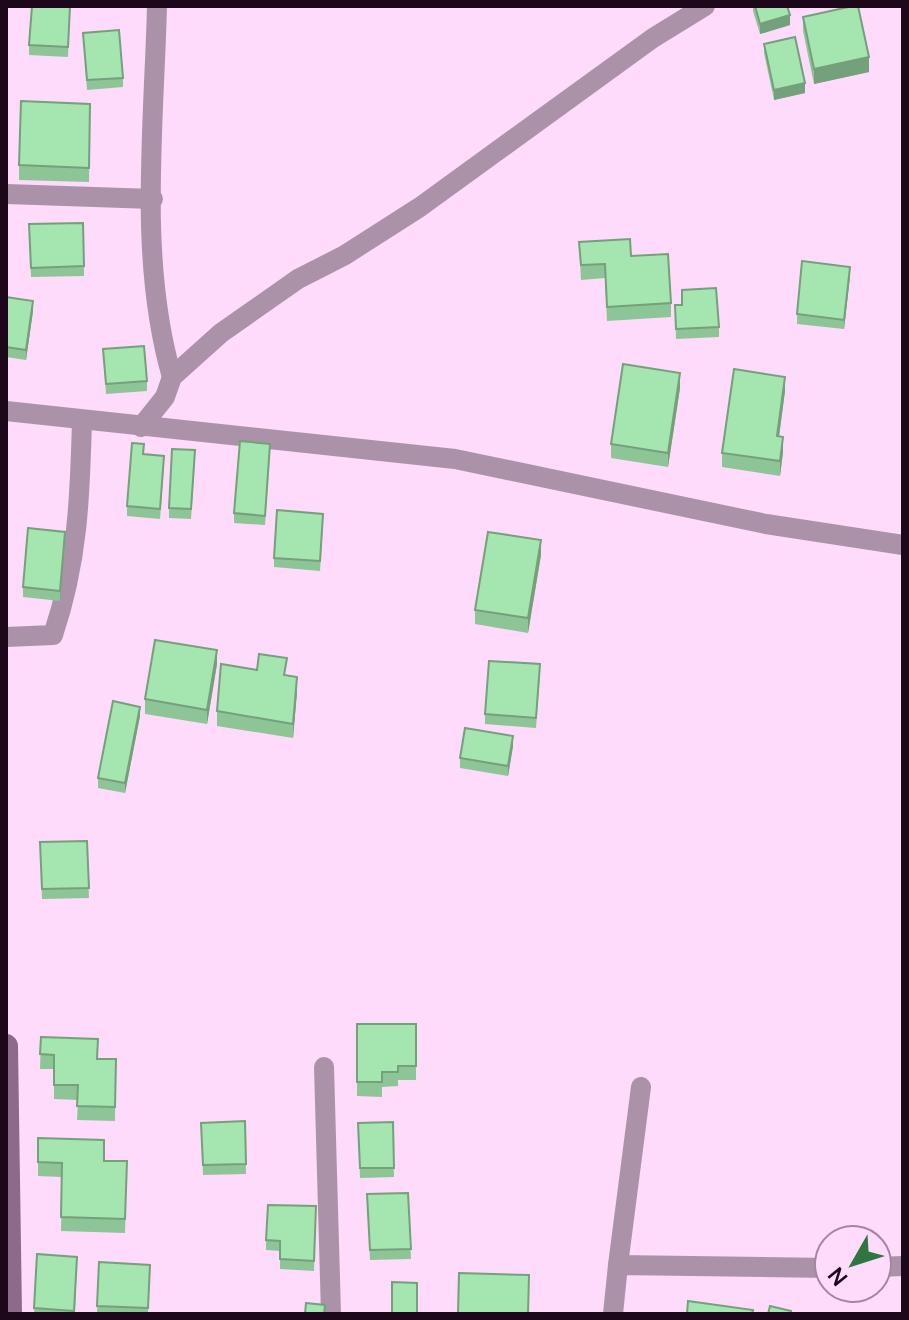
<svg xmlns="http://www.w3.org/2000/svg" width="909" height="1320" font-family="Manrope,sans-serif">
<style>
.lines{fill:none;stroke-linecap:round;stroke-linejoin:round}
.street{stroke:#ab92a9;stroke-width:20}
.secondary{stroke:#8d698a;stroke-width:24}
.wall{fill:#8ec597}
.shaded-wall{fill:#74a07b}
.building{fill:#a5e5b0;stroke:#74a07b;stroke-width:2}
</style>
<rect width="100%" height="100%" fill="#fedafb"/>
<g class="lines">
<g class="street">
<path d="M157 6C154 127 138 260 172 377"/>
<path d="M6 194 153 199"/>
<path d="M6 411 455 459 766 524 903 545"/>
<path d="M141 427 165 397 172 377 221 333 298 279 345 255 420 207 653 38 705 6"/>
<path d="M6 637 53 635C78 561 80 497 82 420"/>
<path d="M324 1067 331 1314"/>
<path d="M618 1265 641 1087"/>
<path d="M877 1267 903 1266"/>
<path d="M613 1314 618 1265 829 1268"/>
</g>
<path class="secondary" d="M6 1046 10 1314"/>
</g>
<g class="wall">
<path d="M70 6 68 57 29 55V45Z"/>
<path d="M753 6H787L790 25 760 34 753 11Z"/>
<path d="M803 17 869 72 814 84 803 31Z"/>
<path d="M83 33 123 78V87L87 90Z"/>
<path d="M764 44 805 93 774 100 764 53Z"/>
<path d="M90 104 89 182 19 180V165Z"/>
<path d="M29 224 84 266V276L31 277Z"/>
<path d="M579 242 631 256 671 303V317L607 321 605 278 581 280Z"/>
<path d="M850 276 844 329 797 324V314Z"/>
<path d="M6 297 33 311 26 360 6 357Z"/>
<path d="M675 305 719 327V337L676 339Z"/>
<path d="M103 349 147 381V391L106 394Z"/>
<path d="M680 388 668 467 611 458V444Z"/>
<path d="M785 391 779 437 783 452 780 476 722 467V453Z"/>
<path d="M144 454 164 465 160 519 127 516V506Z"/>
<path d="M270 454 265 525 234 523V513Z"/>
<path d="M195 460 191 519 169 518V508Z"/>
<path d="M323 524 320 571 274 567V558Z"/>
<path d="M65 542 60 601 23 597V587Z"/>
<path d="M541 555 528 633 475 624V610Z"/>
<path d="M217 664 207 724 145 714V699Z"/>
<path d="M540 674 536 728 485 724V714Z"/>
<path d="M286 676 297 692 293 738 217 726V711Z"/>
<path d="M140 716 125 793 98 788V778Z"/>
<path d="M513 746 508 776 460 768V758Z"/>
<path d="M87 841 89 898 42 899 40 842Z"/>
<path d="M357 1024H416V1080H398V1086L382 1087V1097L357 1096Z"/>
<path d="M41 1037 98 1059H116L115 1121 77 1120 78 1100 54 1099V1069H40Z"/>
<path d="M245 1121 246 1174 203 1175 201 1123Z"/>
<path d="M393 1122 394 1177 360 1178 358 1123Z"/>
<path d="M38 1138 104 1161H127L125 1233 61 1231 62 1177 38 1176Z"/>
<path d="M408 1193 411 1259 370 1260 367 1194Z"/>
<path d="M316 1206 314 1271 280 1269V1251L266 1250V1240Z"/>
<path d="M37 1254 77 1257 75 1314H34Z"/>
<path d="M99 1262 150 1265 148 1314H97Z"/>
</g>
<g class="shaded-wall">
<path d="M790 15V25L760 34V24Z"/>
<path d="M869 57V72L814 84V69Z"/>
<path d="M805 83V93L774 100V90Z"/>
<path d="M850 267V276L844 329V320Z"/>
<path d="M33 301V311L26 360V350Z"/>
<path d="M680 373V388L668 467V453Z"/>
<path d="M785 377V391L777 451V436Z"/>
<path d="M783 437V452L780 476V461Z"/>
<path d="M65 532V542L60 601V591Z"/>
<path d="M541 540V555L528 633V618Z"/>
<path d="M217 650V664L207 724V710Z"/>
<path d="M297 677V692L293 738V724Z"/>
<path d="M140 707V716L125 793V783Z"/>
<path d="M513 736V746L508 776V766Z"/>
</g>
<g class="building">
<path d="M32 6H70L68 47 29 45Z"/>
<path d="M755 6H787L790 15 760 24Z"/>
<path d="M853 6H858L869 57 814 69 803 17Z"/>
<path d="M119 30 123 78 87 80 83 33Z"/>
<path d="M795 37 805 83 774 90 764 44Z"/>
<path d="M21 101 90 104 89 168 19 165Z"/>
<path d="M83 223 84 266 31 268 29 224Z"/>
<path d="M630 239 631 256 668 254 671 303 607 307 605 264 581 265 579 242Z"/>
<path d="M802 261 850 267 844 320 797 314Z"/>
<path d="M716 288 719 327 676 329 675 305H682V290Z"/>
<path d="M6 297 33 301 26 350 6 347Z"/>
<path d="M144 346 147 381 106 384 103 349Z"/>
<path d="M623 364 680 373 668 453 611 444Z"/>
<path d="M734 369 785 377 777 436 783 437 780 461 722 453Z"/>
<path d="M240 441 270 444 265 516 234 513Z"/>
<path d="M132 443 144 444 143 454 164 456 160 509 127 506Z"/>
<path d="M172 449 195 450 191 509 169 508Z"/>
<path d="M277 510 323 514 320 561 274 558Z"/>
<path d="M28 528 65 532 60 591 23 587Z"/>
<path d="M488 532 541 540 528 618 475 610Z"/>
<path d="M155 640 217 650 207 710 145 699Z"/>
<path d="M259 654 287 658 284 675 297 677 293 724 217 711 221 664 257 670Z"/>
<path d="M489 661 540 664 536 718 485 714Z"/>
<path d="M113 701 140 707 125 783 98 778Z"/>
<path d="M465 728 513 736 508 766 460 758Z"/>
<path d="M87 841 89 888 42 889 40 842Z"/>
<path d="M357 1024H416V1066H398V1072H382V1082H357Z"/>
<path d="M41 1037 98 1039 97 1059H116L115 1107 77 1106 78 1085H54V1055L40 1054Z"/>
<path d="M245 1121 246 1164 203 1165 201 1123Z"/>
<path d="M393 1122 394 1168H360L358 1123Z"/>
<path d="M38 1138 104 1140V1161H127L125 1219 61 1217 62 1163 38 1162Z"/>
<path d="M408 1193 411 1249 370 1250 367 1194Z"/>
<path d="M268 1205 316 1206 314 1261 280 1259V1241L266 1240Z"/>
<path d="M37 1254 77 1257 74 1311 34 1308Z"/>
<path d="M99 1262 150 1265 148 1308 97 1306Z"/>
<path d="M459 1273 529 1275 528 1314H458Z"/>
<path d="M392 1282 417 1283V1314H392Z"/>
<path d="M688 1301 753 1310 752 1314H687Z"/>
<path d="M306 1303 325 1305 324 1314H305Z"/>
<path d="M770 1306 791 1311 790 1314H768Z"/>
</g>
<rect width="909" height="1320" fill="none" stroke="#1c071b" stroke-width="16"/>
<g transform="translate(853 1264) rotate(231)"><circle r="38" fill="#fedafb" stroke="#a486a1" stroke-width="2"/>
<path d="M0-6L14 30L0 20L-14 30Z" fill="#2f7540"/>
<text y="-12" font-size="22" font-weight="bold" text-anchor="middle" fill="#1c071b">N</text>
</g>
</svg>
